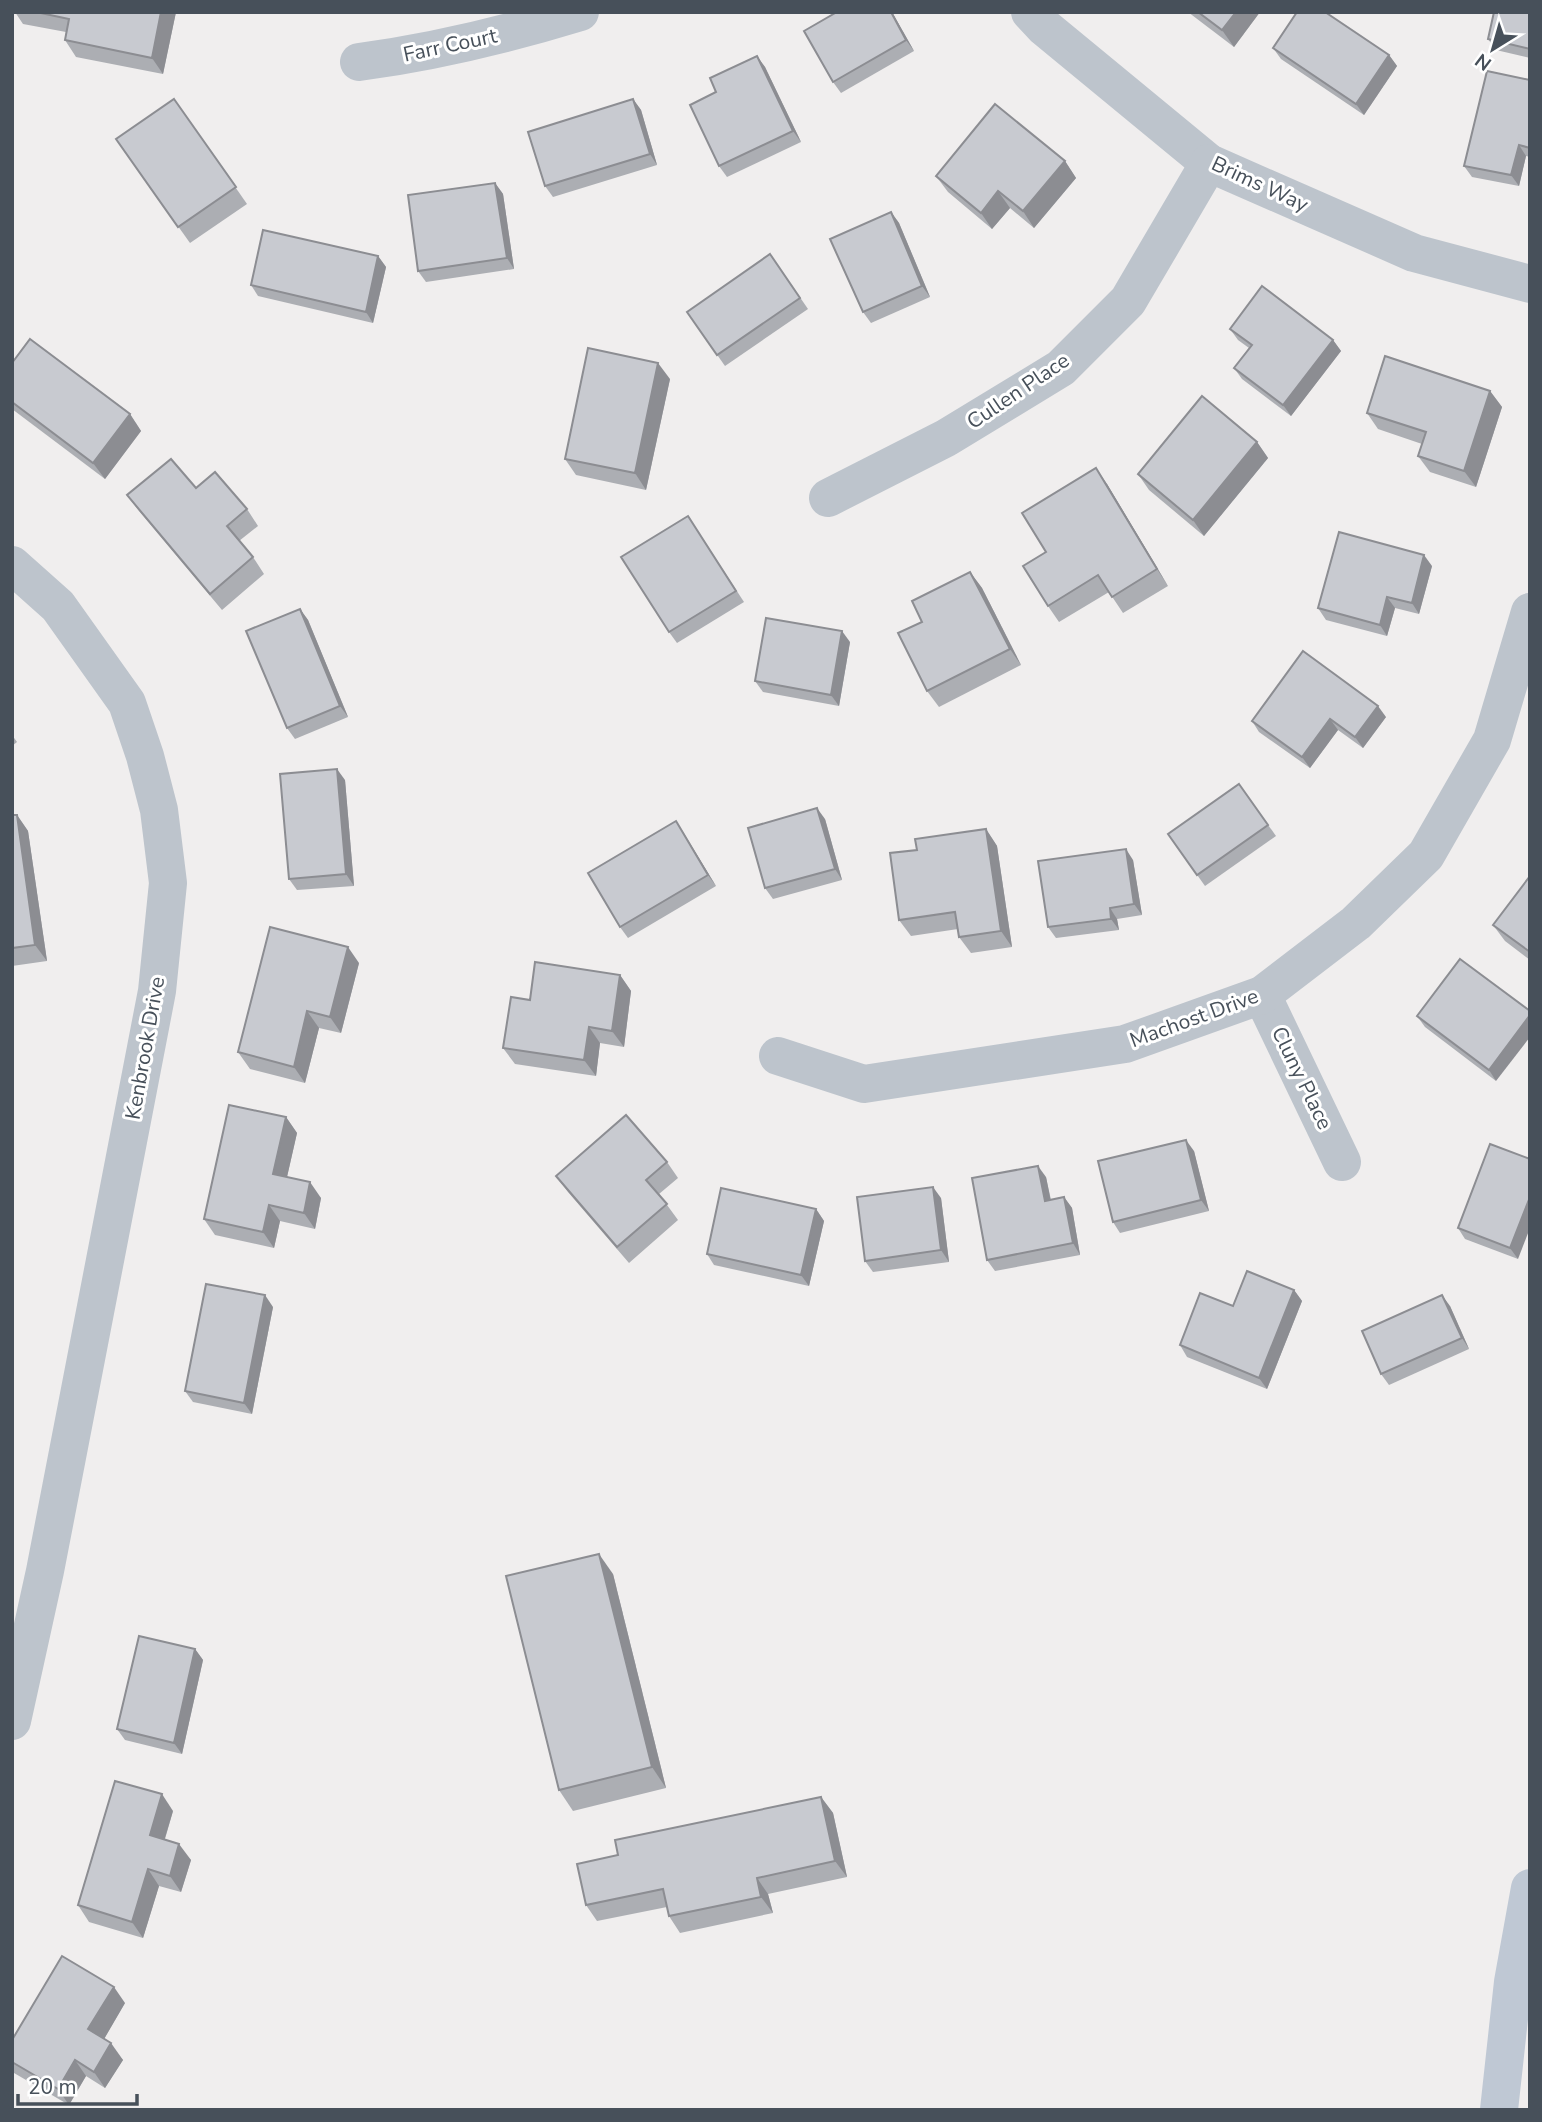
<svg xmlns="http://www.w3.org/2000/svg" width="1542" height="2122" font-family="'Nunito Sans',sans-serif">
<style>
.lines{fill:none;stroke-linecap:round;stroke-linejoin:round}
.street{stroke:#bdc4cc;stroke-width:38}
.secondary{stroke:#bfc8d4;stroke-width:38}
.wall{fill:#acaeb3}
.shaded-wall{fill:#8c8d92}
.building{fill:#c8cad0;stroke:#8c8d92;stroke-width:2}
.labels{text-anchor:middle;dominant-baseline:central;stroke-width:6;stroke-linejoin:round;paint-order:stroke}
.street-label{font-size:21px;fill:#47505a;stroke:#fff}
</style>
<rect width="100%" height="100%" fill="#f0eeee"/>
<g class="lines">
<g class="street">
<path d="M1030 12 1044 27 1209 163 1414 253 1530 284"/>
<path d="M359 62C433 52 508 34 580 12"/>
<path d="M828 498 946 438 1061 368 1128 301 1209 163"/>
<path d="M12 565 58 606 127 703 145 756 159 810 168 883 157 991 45 1571 12 1721"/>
<path d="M1262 995 1342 1162"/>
<path d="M778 1056 864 1084 1125 1044 1262 995 1356 923 1426 855 1492 740 1530 612"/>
</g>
<path class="secondary" d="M1499 2110 1513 1982 1530 1888"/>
</g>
<g class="wall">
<path d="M15 12H176L163 74 76 57 65 40 66 32 23 24Z"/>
<path d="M892 12 914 51 841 93 833 82Z"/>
<path d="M1188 12H1260L1234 47Z"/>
<path d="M1530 12V58L1496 50 1488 39Z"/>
<path d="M1273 48 1389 55 1397 66 1364 115 1281 59Z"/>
<path d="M757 56 765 67 801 142 727 177 719 166 716 92Z"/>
<path d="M1530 80V157L1526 156 1519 186 1472 177 1464 166Z"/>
<path d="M174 99 247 204 190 243 116 139Z"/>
<path d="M633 99 641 110 657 165 553 197 545 186Z"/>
<path d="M1065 161 1076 178 1034 228 1010 208 992 229 948 192 936 176Z"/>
<path d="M495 183 503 194 514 269 426 282 418 271Z"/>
<path d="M891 212 899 223 930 297 871 323 863 312Z"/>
<path d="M770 254 808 309 725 366 687 312Z"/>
<path d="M378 256 386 267 373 323 258 296 251 285Z"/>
<path d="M1230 329 1333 340 1341 351 1291 416 1242 379 1234 368 1249 348 1238 340Z"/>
<path d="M12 363 130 414 141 431 105 479 12 409Z"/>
<path d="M670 379 646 490 576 475 565 459Z"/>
<path d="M1490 391 1502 407 1476 487 1430 472 1418 456 1422 444 1378 429 1367 413Z"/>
<path d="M1257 442 1268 458 1204 536 1149 490 1138 474Z"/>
<path d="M1107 484 1168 586 1123 613 1109 592 1059 622 1048 606 1046 552Z"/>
<path d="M196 488 247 509 258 526 239 541 253 557 264 574 222 610 139 511 127 495Z"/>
<path d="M688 516 744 602 677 643 669 632Z"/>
<path d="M1432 566 1419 614 1395 608 1387 636 1326 620 1318 608Z"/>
<path d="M970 572 982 588 1021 665 939 707 927 691 922 622Z"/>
<path d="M300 609 308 620 348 717 295 739 287 728Z"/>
<path d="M850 642 839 706 763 692 755 681Z"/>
<path d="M1386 717 1363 748 1338 730 1310 768 1259 732 1252 721Z"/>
<path d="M12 735 17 742 12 746Z"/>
<path d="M345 780 354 886 297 890 289 879Z"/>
<path d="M1239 784 1276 836 1205 886 1168 834Z"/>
<path d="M12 815H17L28 831 47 961 12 966Z"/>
<path d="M825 819 842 880 773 899 765 888Z"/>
<path d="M676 821 716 886 628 938 620 927Z"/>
<path d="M986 829 997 846 1012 947 971 953 959 937 958 929 911 936 899 920 917 850Z"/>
<path d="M1133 860 1142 915 1117 919 1119 930 1056 938 1048 927Z"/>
<path d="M1530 876V960L1505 941 1493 925Z"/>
<path d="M1460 959 1496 1081 1425 1027 1417 1016Z"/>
<path d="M359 963 341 1033 319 1028 305 1083 250 1069 238 1052Z"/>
<path d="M620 975 631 991 624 1047 600 1043 596 1076 515 1064 503 1048 530 1000Z"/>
<path d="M286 1117 297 1133 287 1177 321 1198 315 1229 280 1221 274 1248 215 1235 204 1219Z"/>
<path d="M1490 1144 1518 1259 1465 1239 1458 1228Z"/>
<path d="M1194 1151 1209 1211 1120 1233 1113 1222Z"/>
<path d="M667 1162 678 1178 659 1194 678 1220 629 1263 568 1192 556 1176Z"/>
<path d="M1046 1177 1051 1200 1064 1197 1072 1208 1080 1255 995 1271 987 1260Z"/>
<path d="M941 1198 949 1262 873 1272 865 1261Z"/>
<path d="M816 1209 824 1221 809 1286 714 1265 707 1254Z"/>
<path d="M1294 1290 1302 1301 1267 1389 1187 1357 1180 1345 1233 1306Z"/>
<path d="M1450 1306 1469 1349 1389 1385 1381 1374Z"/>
<path d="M273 1307 252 1414 193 1402 185 1391Z"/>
<path d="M613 1574 666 1788 573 1811 559 1790Z"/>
<path d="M195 1649 203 1660 182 1754 125 1740 117 1729Z"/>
<path d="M821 1797 833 1813 847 1877 768 1894 773 1913 680 1933 669 1916 667 1907 597 1921 586 1905 618 1855Z"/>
<path d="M173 1811 165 1839 191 1860 181 1892 159 1886 143 1938 89 1922 78 1905Z"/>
<path d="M125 2003 104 2039 123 2060 105 2088 86 2076 69 2105 14 2073 12 2071V2040Z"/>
</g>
<g class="shaded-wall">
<path d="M161 12H176L163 74 152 58Z"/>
<path d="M891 12H892L914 51 906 40Z"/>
<path d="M1236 12H1260L1234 47 1222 30Z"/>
<path d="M1389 55 1397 66 1364 115 1356 104Z"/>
<path d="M757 56 765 67 801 142 793 131Z"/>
<path d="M633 99 641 110 657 165 650 154Z"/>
<path d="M1519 145 1526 156 1519 186 1511 175Z"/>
<path d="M1065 161 1076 178 1034 228 1023 211Z"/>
<path d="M495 183 503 194 514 269 507 258Z"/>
<path d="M998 191 1010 208 992 229 981 213Z"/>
<path d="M891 212 899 223 930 297 922 286Z"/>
<path d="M378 256 386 267 373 323 366 312Z"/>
<path d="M1333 340 1341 351 1291 416 1283 405Z"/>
<path d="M658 363 670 379 646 490 635 473Z"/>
<path d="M1490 391 1502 407 1476 487 1464 471Z"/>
<path d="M130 414 141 431 105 479 93 463Z"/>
<path d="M1257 442 1268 458 1204 536 1193 520Z"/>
<path d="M1096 468 1107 484 1168 586 1157 569Z"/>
<path d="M1424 555 1432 566 1419 614 1412 603Z"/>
<path d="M970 572 982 588 1021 665 1010 649Z"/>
<path d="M1387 597 1395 608 1387 636 1380 625Z"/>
<path d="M300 609 308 620 348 717 340 706Z"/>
<path d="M842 631 850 642 839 706 831 695Z"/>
<path d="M1378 706 1386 717 1363 748 1355 737Z"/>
<path d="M1330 719 1338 730 1310 768 1302 757Z"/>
<path d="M337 769 345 780 354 886 346 874Z"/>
<path d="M817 808 825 819 842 880 835 869Z"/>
<path d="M17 815 28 831 47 961 35 945Z"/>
<path d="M676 821 683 832 716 886 708 875Z"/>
<path d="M986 829 997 846 1012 947 1001 931Z"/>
<path d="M1126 849 1133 860 1142 915 1134 904Z"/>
<path d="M1110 908 1117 919 1119 930 1111 919Z"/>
<path d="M348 947 359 963 341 1033 330 1017Z"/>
<path d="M620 975 631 991 624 1047 612 1031Z"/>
<path d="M307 1011 319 1028 305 1083 294 1067Z"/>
<path d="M1530 1015V1037L1496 1081 1489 1070Z"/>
<path d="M589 1027 600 1043 596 1076 584 1060Z"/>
<path d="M286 1117 297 1133 284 1190 273 1174Z"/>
<path d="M1186 1140 1194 1151 1209 1211 1201 1200Z"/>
<path d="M1038 1166 1046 1177 1053 1212 1045 1201Z"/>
<path d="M310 1182 321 1198 315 1229 304 1213Z"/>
<path d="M933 1187 941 1198 949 1262 941 1250Z"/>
<path d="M1064 1197 1072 1208 1080 1255 1073 1243Z"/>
<path d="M1530 1197V1228L1518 1259 1510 1248Z"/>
<path d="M269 1205 280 1221 274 1248 263 1232Z"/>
<path d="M816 1209 824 1221 809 1286 801 1275Z"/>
<path d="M1294 1290 1302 1301 1267 1389 1259 1378Z"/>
<path d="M265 1295 273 1307 252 1414 244 1403Z"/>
<path d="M1442 1295 1450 1306 1469 1349 1462 1338Z"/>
<path d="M599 1554 613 1574 666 1788 652 1767Z"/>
<path d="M195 1649 203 1660 182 1754 174 1743Z"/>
<path d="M162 1794 173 1811 161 1851 150 1835Z"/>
<path d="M821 1797 833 1813 847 1877 835 1861Z"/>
<path d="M179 1844 191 1860 181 1892 170 1876Z"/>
<path d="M148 1869 159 1886 143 1938 132 1922Z"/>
<path d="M757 1878 768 1894 773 1913 761 1897Z"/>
<path d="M114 1987 125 2003 100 2046 88 2029Z"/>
<path d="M111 2043 123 2060 105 2088 94 2072Z"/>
<path d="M75 2060 86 2076 69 2105 58 2089Z"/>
</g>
<g class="building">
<path d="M36 12H161L152 58 65 40 69 19Z"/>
<path d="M837 12H891L906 40 833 82 804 31Z"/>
<path d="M1198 12H1236L1222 30Z"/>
<path d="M1297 12H1325L1389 55 1356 104 1273 48Z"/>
<path d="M1494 12H1530V49L1488 39Z"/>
<path d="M757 56 793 131 719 166 690 105 716 92 710 78Z"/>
<path d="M1487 71 1530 80V148L1519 145 1511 175 1464 166Z"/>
<path d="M174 99 236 187 178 227 116 139Z"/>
<path d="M633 99 650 154 545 186 528 132Z"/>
<path d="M995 104 1065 161 1023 211 998 191 981 213 936 176Z"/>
<path d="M495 183 507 258 418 271 408 195Z"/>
<path d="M891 212 922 286 863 312 830 239Z"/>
<path d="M263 230 378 256 366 312 251 285Z"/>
<path d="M770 254 800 298 717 355 687 312Z"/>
<path d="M1262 286 1333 340 1283 405 1234 368 1252 345 1230 329Z"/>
<path d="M30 339 130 414 93 463 12 402V363Z"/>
<path d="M588 348 658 363 635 473 565 459Z"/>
<path d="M1385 356 1490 391 1464 471 1418 456 1426 432 1367 413Z"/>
<path d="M1202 396 1257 442 1193 520 1138 474Z"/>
<path d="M171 459 196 488 215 472 247 509 227 526 253 557 210 594 127 495Z"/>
<path d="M1096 468 1157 569 1112 597 1098 575 1048 606 1023 566 1046 552 1022 513Z"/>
<path d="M688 516 736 591 669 632 621 557Z"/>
<path d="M1339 532 1424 555 1412 603 1387 597 1380 625 1318 608Z"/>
<path d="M970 572 1010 649 927 691 898 633 922 622 912 601Z"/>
<path d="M300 609 340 706 287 728 246 631Z"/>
<path d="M766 618 842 631 831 695 755 681Z"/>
<path d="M1303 651 1378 706 1355 737 1330 719 1302 757 1252 721Z"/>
<path d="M337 769 346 874 289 879 280 774Z"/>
<path d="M1239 784 1268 825 1197 875 1168 834Z"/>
<path d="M817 808 835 869 765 888 748 828Z"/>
<path d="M12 815H17L35 945 12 948Z"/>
<path d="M676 821 708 875 620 927 588 873Z"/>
<path d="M986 829 1001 931 959 937 955 912 899 920 890 853 917 850 915 839Z"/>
<path d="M1126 849 1134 904 1110 908 1111 919 1048 927 1038 861Z"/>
<path d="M1530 876V952L1493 925Z"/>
<path d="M270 927 348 947 330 1017 307 1011 294 1067 238 1052Z"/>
<path d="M1460 959 1530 1011V1015L1489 1070 1417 1016Z"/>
<path d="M535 962 620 975 612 1031 589 1027 584 1060 503 1048 511 997 530 1000Z"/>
<path d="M229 1105 286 1117 273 1174 310 1182 304 1213 269 1205 263 1232 204 1219Z"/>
<path d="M626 1115 667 1162 646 1180 667 1204 617 1247 556 1176Z"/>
<path d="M1186 1140 1201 1200 1113 1222 1098 1161Z"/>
<path d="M1490 1144 1530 1159V1197L1510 1248 1458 1228Z"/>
<path d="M1038 1166 1045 1201 1064 1197 1073 1243 987 1260 972 1178Z"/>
<path d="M933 1187 941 1250 865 1261 857 1197Z"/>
<path d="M721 1188 816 1209 801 1275 707 1254Z"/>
<path d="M1247 1271 1294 1290 1259 1378 1180 1345 1200 1293 1233 1306Z"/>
<path d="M206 1284 265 1295 244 1403 185 1391Z"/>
<path d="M1442 1295 1462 1338 1381 1374 1362 1331Z"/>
<path d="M599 1554 652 1767 559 1790 506 1576Z"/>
<path d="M139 1636 195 1649 174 1743 117 1729Z"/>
<path d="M115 1781 162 1794 150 1835 179 1844 170 1876 148 1869 132 1922 78 1905Z"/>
<path d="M821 1797 835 1861 757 1878 761 1897 669 1916 663 1889 586 1905 577 1864 618 1855 615 1840Z"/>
<path d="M62 1956 114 1987 88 2029 111 2043 94 2072 75 2060 58 2089 12 2062V2040Z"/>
</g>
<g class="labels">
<g class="street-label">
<text transform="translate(450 45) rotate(-12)">Farr Court</text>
<text transform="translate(1260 184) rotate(25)">Brims Way</text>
<text transform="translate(1018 391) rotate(-34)">Cullen Place</text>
<text transform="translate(1194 1018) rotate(-20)">Machost Drive</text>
<text transform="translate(145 1048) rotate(-80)">Kenbrook Drive</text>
<text transform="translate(1302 1078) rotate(64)">Cluny Place</text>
</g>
</g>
<rect width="1542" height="2122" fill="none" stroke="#47505a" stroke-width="28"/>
<g transform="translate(1493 49) rotate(217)" stroke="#ffffff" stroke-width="5" paint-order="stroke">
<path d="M0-5L12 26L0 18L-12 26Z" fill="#47505a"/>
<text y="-10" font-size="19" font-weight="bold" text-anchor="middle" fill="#47505a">N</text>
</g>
<path d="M18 2094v10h119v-10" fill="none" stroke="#47505a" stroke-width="3.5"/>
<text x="28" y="2094" font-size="21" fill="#47505a" stroke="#ffffff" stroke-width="5" paint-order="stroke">20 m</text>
</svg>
